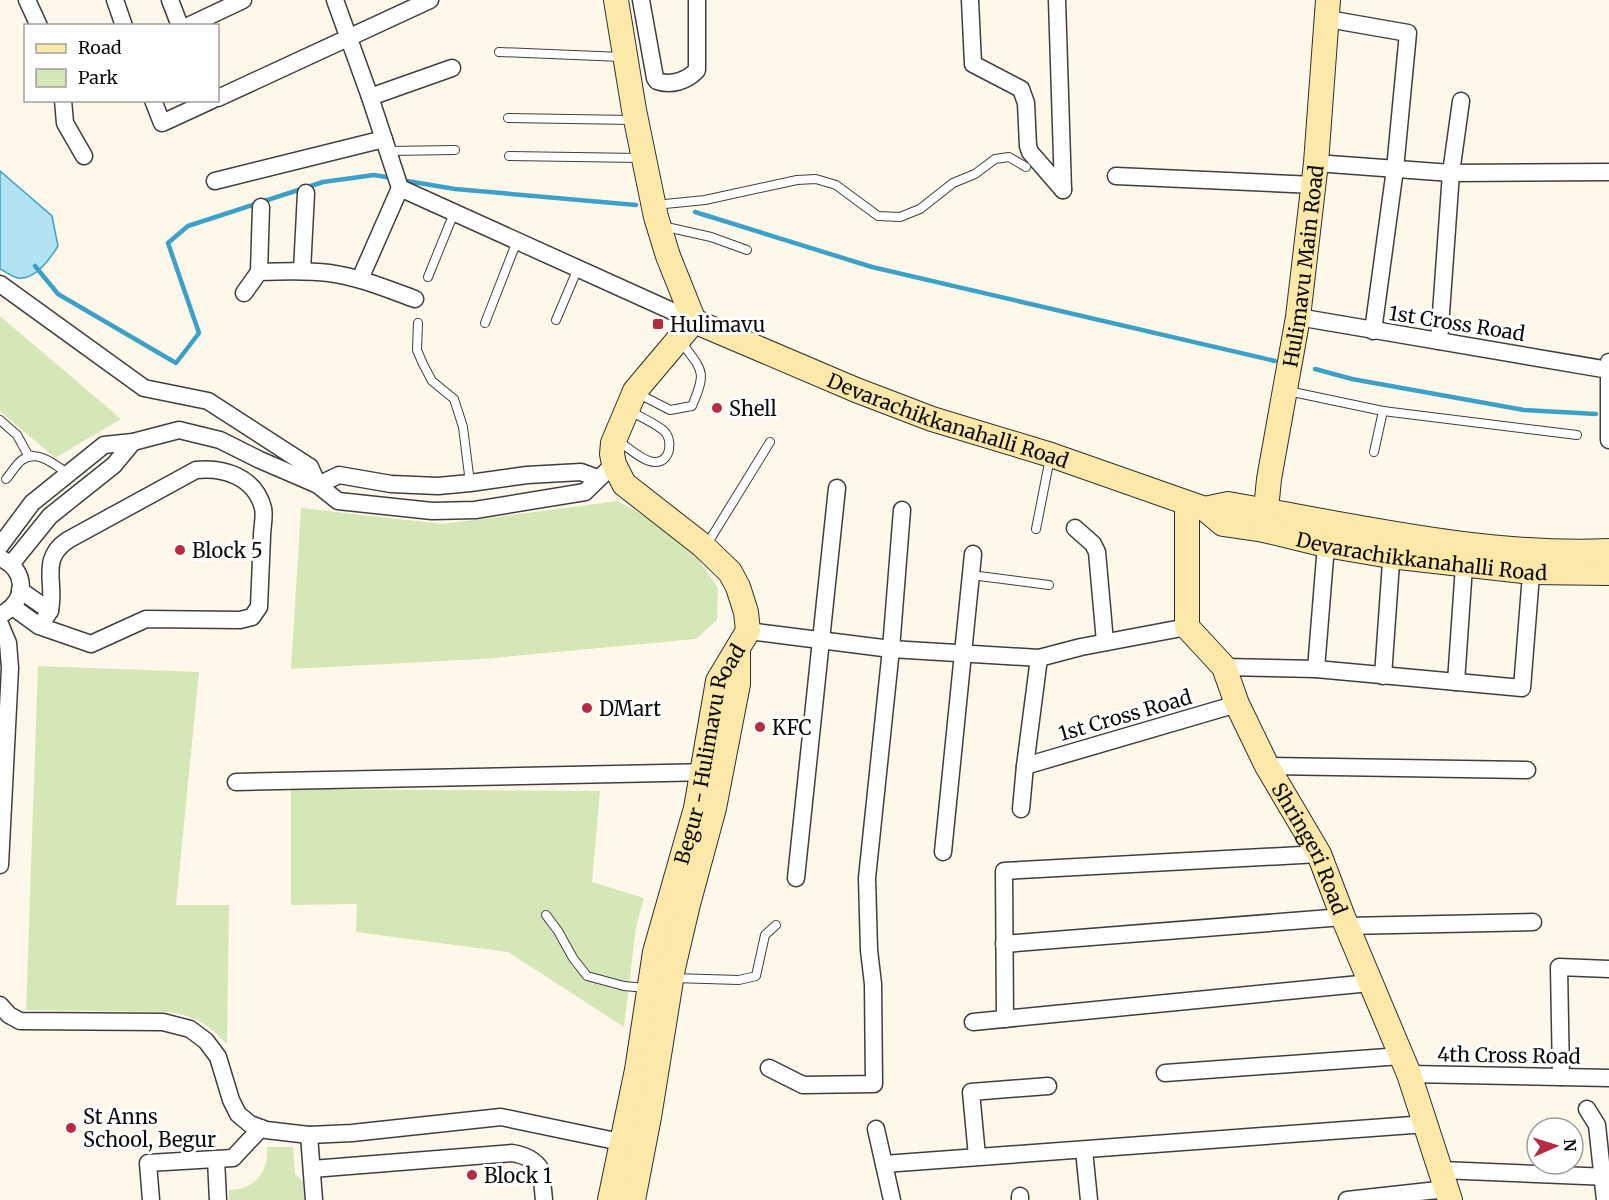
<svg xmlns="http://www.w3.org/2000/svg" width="1609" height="1200" font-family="Merriweather,serif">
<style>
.green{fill:#d6e7b7}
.water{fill:#b2e3f3;stroke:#3ca1c8;stroke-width:1.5}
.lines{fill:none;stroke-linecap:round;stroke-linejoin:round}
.stream{stroke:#3ca1c8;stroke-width:4.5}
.lane-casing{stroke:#3f3f3f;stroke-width:10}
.street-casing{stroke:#3f3f3f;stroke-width:19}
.secondary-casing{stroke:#2e2e2e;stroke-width:26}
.lane{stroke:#fff;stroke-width:8}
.street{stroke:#fff;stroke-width:16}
.secondary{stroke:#fce8a9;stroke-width:24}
.poi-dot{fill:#b62a42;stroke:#fff;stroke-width:2}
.labels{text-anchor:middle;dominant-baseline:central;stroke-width:6;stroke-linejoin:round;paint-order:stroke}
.street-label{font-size:20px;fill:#0c0c0c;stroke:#fff}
.poi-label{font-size:20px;fill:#0c0c0c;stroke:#fff;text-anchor:start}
</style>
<rect width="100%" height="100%" fill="#fef8eb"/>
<g class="green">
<path d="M0 316 121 419 55 458 0 411Z"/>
<path d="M618 501 684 539 718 588 717 620 696 639 482 659 291 669 301 508 443 524Z"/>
<path d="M38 666 199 672 176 905H229L227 1045C211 1025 193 1015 168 1012L26 1010Z"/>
<path d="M291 789 600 791 592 882 644 898 636 927 624 1027 508 952 356 932 357 904 291 905Z"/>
<path d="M267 1147H293L295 1174 303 1181 304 1200H229V1190C254 1190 269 1172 267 1147Z"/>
</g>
<path class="water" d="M0 171 52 216 58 246C50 259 35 280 18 278 12 277 5 271 0 269Z"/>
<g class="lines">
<g class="stream">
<path d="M401 180 455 189 636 205"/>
<path d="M695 212 872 267 1275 361"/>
<path d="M35 266 58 294 176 363 199 333 168 243 188 226 323 182 374 175 392 178"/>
<path d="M1315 369 1352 379 1524 410 1596 414"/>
</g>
<defs>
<g id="lane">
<path d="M499 52 622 57"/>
<path d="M508 118 632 120"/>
<path d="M388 151 455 150"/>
<path d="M509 156 640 158"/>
<path d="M655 205 705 200 797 180 816 179 836 185 878 216 900 217 920 209 953 183 975 174 995 159 1009 157 1026 167"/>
<path d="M662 226 711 237 747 250"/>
<path d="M428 277 454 213"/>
<path d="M556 320 578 268"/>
<path d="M418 323 417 350 423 364 432 381 454 399 463 427 470 483"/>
<path d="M485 323 517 241"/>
<path d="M1288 391 1383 411 1374 452"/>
<path d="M635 392 670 410 692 406C707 371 703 371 681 342"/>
<path d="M1383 411 1577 435"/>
<path d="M0 420 17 435 28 455 33 456"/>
<path d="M617 440C628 447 642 461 654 462 671 463 674 439 663 430 654 423 641 417 630 411"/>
<path d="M6 479C11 474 16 464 22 460 38 449 55 465 67 473"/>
<path d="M1036 529 1050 458"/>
<path d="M706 546 770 442"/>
<path d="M971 575 1049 585"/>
<path d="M546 915 558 931 573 958 587 976 624 986 646 988"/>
<path d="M673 978 739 980 756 976 765 935 776 925"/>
</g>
<g id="street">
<path d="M27 0 39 26"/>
<path d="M115 0 124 26"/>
<path d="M170 0 180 26"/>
<path d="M335 0 370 97 400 188 360 279"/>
<path d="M641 0 655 78 657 81C671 86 687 81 697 70V0"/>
<path d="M970 0 973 64 1021 89 1026 103 1028 146 1030 152 1063 190"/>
<path d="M1057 0 1063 190"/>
<path d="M1328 19 1408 33 1395 169 1373 331"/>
<path d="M188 26 243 0"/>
<path d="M370 97 452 68"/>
<path d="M218 98 430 0"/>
<path d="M63 100 65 123 84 156"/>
<path d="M153 100 162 123 212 100"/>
<path d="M1316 163 1451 173 1609 172"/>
<path d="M1116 176 1314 185"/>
<path d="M215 181 384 139"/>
<path d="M400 188 694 321"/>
<path d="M302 271 306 193"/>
<path d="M259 272 261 207"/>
<path d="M0 284 144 388 208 401 310 467 318 485"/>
<path d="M244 293 259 272C282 271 306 270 329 273 359 277 387 289 415 299"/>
<path d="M1298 317 1609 370"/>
<path d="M1439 341 1451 173 1461 101"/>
<path d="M1609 362V440"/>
<path d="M318 485 339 475 391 484 438 486 470 483 527 475 581 472 597 478"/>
<path d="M1075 528 1093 544 1097 552 1105 642"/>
<path d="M0 546 32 503 104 445 133 442 179 430 220 440 260 460 318 485 338 501 432 511 475 510 585 492 614 464"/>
<path d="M0 558C26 569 28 598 4 613"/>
<path d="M12 563 50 516 114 465 133 442"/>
<path d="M20 590 50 611"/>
<path d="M13 607 39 626C43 621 48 615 50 610 56 583 39 559 68 540L196 470C224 467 255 477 263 508 265 516 262 527 262 536 261 560 260 583 259 607L252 617 240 620 146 619 91 644 39 626"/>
<path d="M0 624 8 643 10 668 0 865"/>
<path d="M748 631 891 649 1039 658 1081 647 1187 627"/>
<path d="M1224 667 1316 669 1522 688 1532 562"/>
<path d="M1316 669 1326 545"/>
<path d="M1383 676 1392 548"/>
<path d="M1456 682 1464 566"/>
<path d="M1025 766 1237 704"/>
<path d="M1267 766 1527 770"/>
<path d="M236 782 712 772"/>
<path d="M1021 809 1025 766 1039 658"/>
<path d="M943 852 973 554"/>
<path d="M796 878 837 488"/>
<path d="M1346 926 1533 922"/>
<path d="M1004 944 1343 917"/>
<path d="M0 1005 9 1015 20 1021 163 1022 190 1029 206 1041 218 1057 231 1100 238 1114 250 1124 266 1130 309 1135 352 1133 501 1117 630 1144"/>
<path d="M1005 1019 1004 871 1319 854"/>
<path d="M973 1022 1370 983"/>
<path d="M769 1068 803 1085 874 1084 873 984 869 950 867 878 891 649 902 510"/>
<path d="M1165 1073 1401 1056"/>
<path d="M1409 1074 1609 1078"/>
<path d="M1561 1077 1559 967 1609 969"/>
<path d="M1587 1109 1597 1125 1605 1200"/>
<path d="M876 1129 892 1200"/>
<path d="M309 1135 314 1200"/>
<path d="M1084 1150 1089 1200"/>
<path d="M977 1156 971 1092 1048 1086"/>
<path d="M216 1159 218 1200"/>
<path d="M884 1164 1426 1124"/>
<path d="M312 1169 512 1153C524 1155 535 1159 541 1170L544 1200"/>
<path d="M1441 1170 1609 1177"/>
<path d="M1020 1196V1200"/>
<path d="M151 1200 148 1163 233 1158 261 1128"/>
<path d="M1347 1200 1447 1189"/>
</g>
<g id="secondary">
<path d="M616 0 634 110 656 217 668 256 694 321"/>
<path id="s1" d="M694 321 856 390 932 419 1051 455 1205 509 1223 524 1264 530 1326 545 1390 556 1531 572 1609 573"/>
<path id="s2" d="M1187 503V627L1224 667 1237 704 1267 766 1319 854 1343 917 1409 1074 1450 1200"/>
<path d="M1205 509 1228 504C1351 525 1484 557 1609 551"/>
<path id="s3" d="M1264 530 1269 479 1298 317 1316 163 1328 0"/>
<path id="s4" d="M610 1200 637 1070 655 952 696 808 718 681 748 631 746 612 738 587 730 572 702 545 624 484 614 464 612 454 613 443 635 391 694 321"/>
<path d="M633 1200 649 1117 673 968 688 904 714 808 738 684V649"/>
</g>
</defs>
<use href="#lane" class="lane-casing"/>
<use href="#street" class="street-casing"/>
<use href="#secondary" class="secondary-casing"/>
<use href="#lane" class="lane"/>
<use href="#street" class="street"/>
<use href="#secondary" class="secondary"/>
</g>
<g class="poi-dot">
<rect x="652" y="318" width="12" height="12" rx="3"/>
<circle cx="717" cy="408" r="6"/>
<circle cx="180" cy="550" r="6"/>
<circle cx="587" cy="708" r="6"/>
<circle cx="760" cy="727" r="6"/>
<circle cx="71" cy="1128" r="6"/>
<circle cx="472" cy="1175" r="6"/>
</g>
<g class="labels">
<g class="street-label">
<text stroke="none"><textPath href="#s3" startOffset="267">Hulimavu Main Road</textPath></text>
<text transform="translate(1457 323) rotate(9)">1st Cross Road</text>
<text stroke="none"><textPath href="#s1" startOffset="273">Devarachikkanahalli Road</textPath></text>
<text stroke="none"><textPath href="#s1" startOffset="770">Devarachikkanahalli Road</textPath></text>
<text transform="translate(1125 715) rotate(-16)">1st Cross Road</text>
<text stroke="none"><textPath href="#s4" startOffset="458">Begur - Hulimavu Road</textPath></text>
<text stroke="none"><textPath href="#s2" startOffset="380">Shringeri Road</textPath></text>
<text transform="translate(1509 1055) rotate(1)">4th Cross Road</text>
</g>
<g class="poi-label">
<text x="670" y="324">Hulimavu</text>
<text x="729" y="408">Shell</text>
<text x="192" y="550">Block 5</text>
<text x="599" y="708">DMart</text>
<text x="772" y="727">KFC</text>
<text x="83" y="1116">St Anns<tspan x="83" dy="23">School, Begur</tspan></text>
<text x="484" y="1175">Block 1</text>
</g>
</g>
<rect x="24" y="24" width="195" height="78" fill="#ffffff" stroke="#9e9e9e" stroke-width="1.5"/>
<rect x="36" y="44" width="30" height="9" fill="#fce8a9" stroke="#9e9e9e" stroke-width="1.5"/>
<text x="78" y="54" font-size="18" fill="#0c0c0c">Road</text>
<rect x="36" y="69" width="30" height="18" fill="#d6e7b7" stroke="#9e9e9e" stroke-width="1.5"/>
<text x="78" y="84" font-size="18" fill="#0c0c0c">Park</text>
<g transform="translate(1555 1146) rotate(87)"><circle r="28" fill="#ffffff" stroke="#9e9e9e" stroke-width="1.5"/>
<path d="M0-4.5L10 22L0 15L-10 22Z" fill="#b62a42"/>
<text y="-9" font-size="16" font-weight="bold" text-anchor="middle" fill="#0c0c0c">N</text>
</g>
</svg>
